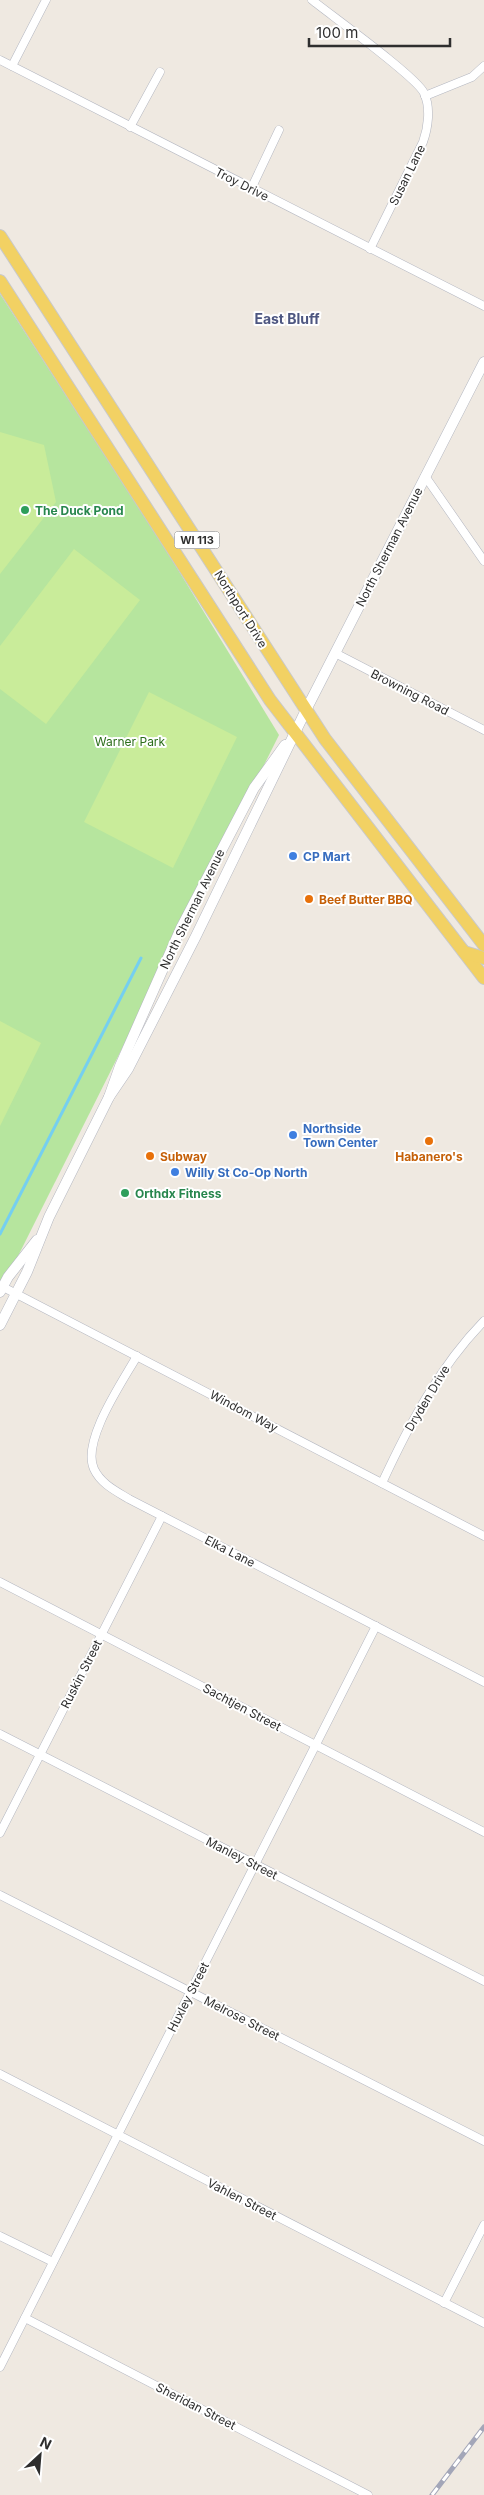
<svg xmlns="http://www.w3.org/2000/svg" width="484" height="2495" font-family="Inter,sans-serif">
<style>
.green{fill:#b6e59e}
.pitch{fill:#c9ec9a}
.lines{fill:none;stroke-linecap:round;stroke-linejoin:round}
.stream{stroke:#75cff0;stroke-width:3}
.minor-casing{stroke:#b4b7c1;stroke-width:9}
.tertiary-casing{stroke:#b4b7c1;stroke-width:11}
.primary-casing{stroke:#c9c9c9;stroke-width:14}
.minor{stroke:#fff;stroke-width:8}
.tertiary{stroke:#fff;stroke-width:10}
.primary{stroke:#f2d163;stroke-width:12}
.rail-casing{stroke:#a3a6b8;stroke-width:5}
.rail{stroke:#fff;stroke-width:3;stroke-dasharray:9;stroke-linecap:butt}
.leisure-dot{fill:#2e9e5b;stroke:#fff;stroke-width:2}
.shop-dot{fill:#3f7fe0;stroke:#fff;stroke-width:2}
.food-dot{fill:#e8710a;stroke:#fff;stroke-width:2}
.labels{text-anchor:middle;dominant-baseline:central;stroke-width:4;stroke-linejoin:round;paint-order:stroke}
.shield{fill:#fff;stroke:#6d6d6d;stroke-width:1}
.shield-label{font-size:11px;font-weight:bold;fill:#2e2e2e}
.street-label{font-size:12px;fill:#2e2e2e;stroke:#fff}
.leisure-label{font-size:12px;font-weight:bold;fill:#27864d;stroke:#fff;text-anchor:start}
.park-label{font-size:12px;fill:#2c6e1b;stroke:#fff}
.shop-label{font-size:12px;font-weight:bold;fill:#366cbe;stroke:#fff;text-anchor:start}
.food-label{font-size:12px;font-weight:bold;fill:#c56008;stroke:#fff;text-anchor:start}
.neighbourhood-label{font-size:14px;font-weight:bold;fill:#4d5680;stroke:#fff}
</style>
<rect width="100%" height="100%" fill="#efe9e1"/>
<path class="green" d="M0 294 155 532 279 735 0 1292Z"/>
<g class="pitch">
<path d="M0 432 44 445 56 502 0 574Z"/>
<path d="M74 549 140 600 46 724 0 689V646Z"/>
<path d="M149 692 237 737 173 868 84 822Z"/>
<path d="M0 1021 41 1043 0 1126Z"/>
</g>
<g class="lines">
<path class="stream" d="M0 1234 141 958"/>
<defs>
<g id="minor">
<path d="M312 0C332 16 417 77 424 93 431 108 428 128 423 142L370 249"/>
<path d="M0 60 484 306"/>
<path d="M12 66 46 0"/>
<path d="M425 96 472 77 484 66"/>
<path d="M130 127 160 72"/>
<path d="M251 189 279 130"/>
<path d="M425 476 484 561"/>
<path d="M335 653 484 730"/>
<path d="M3 1287 484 1536"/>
<path d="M137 1356C123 1381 81 1441 94 1469 101 1484 116 1491 129 1499L484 1682"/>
<path d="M382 1483C409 1425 439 1367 484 1321"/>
<path d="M0 1582 484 1832"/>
<path d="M0 1734 484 1981"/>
<path d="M0 1833 162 1516"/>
<path d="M0 1895 484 2141"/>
<path d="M0 2074 484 2323"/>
<path d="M0 2236 53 2262"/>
<path d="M444 2303 484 2225"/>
<path d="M25 2318 368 2495"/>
<path d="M0 2367 376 1626"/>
</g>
<g id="tertiary">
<path d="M109 1097 128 1069 196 936 306 710 484 362"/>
<path d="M0 1292 8 1277 37 1240"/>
<path d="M0 1325 27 1272 49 1217 109 1097 120 1066 181 928 254 788 285 745"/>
</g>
<g id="primary">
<path d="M0 236 325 739 484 945"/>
<path d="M0 281 270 700 484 978"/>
<path d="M464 952 484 958"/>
</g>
</defs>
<use href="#minor" class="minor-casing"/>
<use href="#tertiary" class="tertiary-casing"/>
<use href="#primary" class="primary-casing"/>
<use href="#minor" class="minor"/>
<use href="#tertiary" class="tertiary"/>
<use href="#primary" class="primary"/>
<defs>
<path id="rail" d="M432 2495 484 2427"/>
</defs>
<use href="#rail" class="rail-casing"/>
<use href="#rail" class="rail"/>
</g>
<g class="leisure-dot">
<circle cx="25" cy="510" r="5"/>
<circle cx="125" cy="1193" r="5"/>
</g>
<g class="shop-dot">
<circle cx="293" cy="856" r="5"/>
<circle cx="293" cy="1135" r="5"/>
<circle cx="175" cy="1172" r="5"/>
</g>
<g class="food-dot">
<circle cx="309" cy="899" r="5"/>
<circle cx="429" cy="1141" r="5"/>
<circle cx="150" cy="1156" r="5"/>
</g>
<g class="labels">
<rect class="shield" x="174.5" y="531.5" width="45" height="17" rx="4"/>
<g class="shield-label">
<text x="197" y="540">WI 113</text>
</g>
<g class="street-label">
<text transform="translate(407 175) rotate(-64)">Susan Lane</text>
<text transform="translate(242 184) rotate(27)">Troy Drive</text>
<text transform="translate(389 547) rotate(-63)">North Sherman Avenue</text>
<text transform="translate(241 609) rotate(58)">Northport Drive</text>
<text transform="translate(410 692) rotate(27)">Browning Road</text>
<text transform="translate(192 909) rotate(-64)">North Sherman Avenue</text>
<text transform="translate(427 1398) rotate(-59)">Dryden Drive</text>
<text transform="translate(244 1411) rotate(28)">Windom Way</text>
<text transform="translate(230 1551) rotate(27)">Elka Lane</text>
<text transform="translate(81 1674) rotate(-63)">Ruskin Street</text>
<text transform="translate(242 1707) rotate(28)">Sachtjen Street</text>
<text transform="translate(242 1858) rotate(27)">Manley Street</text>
<text transform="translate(188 1997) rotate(-63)">Huxley Street</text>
<text transform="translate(242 2018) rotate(27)">Melrose Street</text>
<text transform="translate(242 2199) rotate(27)">Vahlen Street</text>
<text transform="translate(196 2406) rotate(27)">Sheridan Street</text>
</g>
<g class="leisure-label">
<text x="35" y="510">The Duck Pond</text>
<text x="135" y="1193">Orthdx Fitness</text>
</g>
<g class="park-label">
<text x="130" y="741">Warner Park</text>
</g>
<g class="shop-label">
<text x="303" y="856">CP Mart</text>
<text x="303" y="1128">Northside<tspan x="303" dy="14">Town Center</tspan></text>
<text x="185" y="1172">Willy St Co-Op North</text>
</g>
<g class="food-label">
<text x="319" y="899">Beef Butter BBQ</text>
<text x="160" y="1156">Subway</text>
<text x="429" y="1156" text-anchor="middle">Habanero's</text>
</g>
<g class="neighbourhood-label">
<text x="287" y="318">East Bluff</text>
</g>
</g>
<g transform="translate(40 2455) rotate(26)" stroke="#ffffff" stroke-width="4" paint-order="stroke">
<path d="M0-4L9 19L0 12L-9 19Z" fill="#2e2e2e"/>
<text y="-8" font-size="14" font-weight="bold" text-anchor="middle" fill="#2e2e2e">N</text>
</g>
<path d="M309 38v8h141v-8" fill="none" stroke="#2e2e2e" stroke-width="2.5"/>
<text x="316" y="38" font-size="15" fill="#2e2e2e" stroke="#ffffff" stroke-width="4" paint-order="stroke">100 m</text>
</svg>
